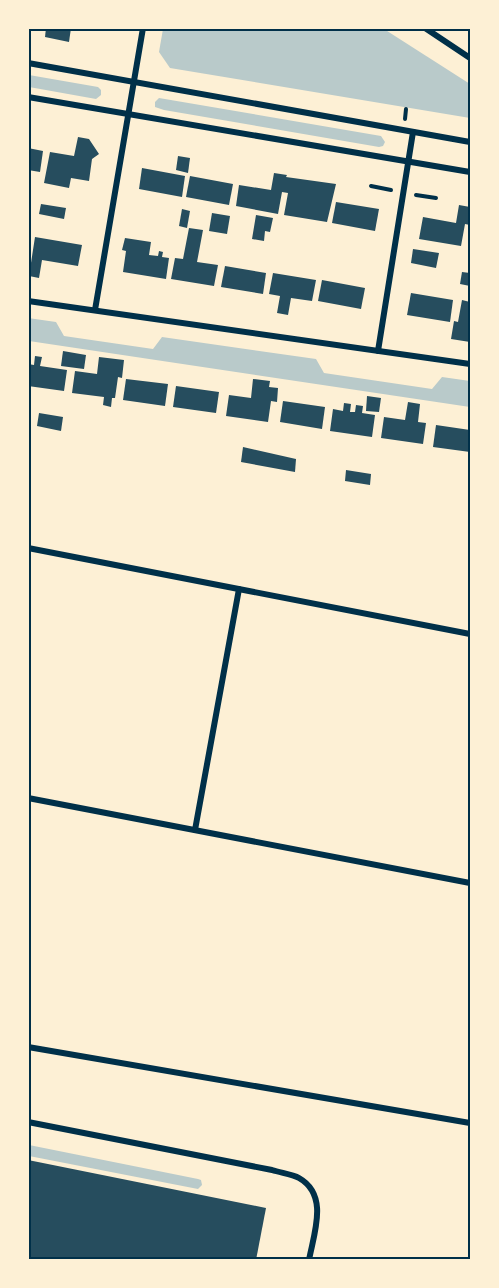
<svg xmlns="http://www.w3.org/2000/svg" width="499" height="1288" font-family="'Sofia Sans Condensed',sans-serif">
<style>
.green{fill:#b9caca}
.building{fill:#264d5e}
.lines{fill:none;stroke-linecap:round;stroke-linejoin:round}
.path{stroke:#003049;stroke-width:4}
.minor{stroke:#003049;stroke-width:6}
.neatline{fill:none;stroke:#003049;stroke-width:2}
</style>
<rect width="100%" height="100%" fill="#fdf0d5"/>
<g class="green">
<path d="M163 29H384L470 84V118L170 68 159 52Z"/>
<path d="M29 75 98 87 101 90V95L96 99 29 87Z"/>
<path d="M159 98 381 136 385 142 383 146 379 147 164 110 155 107V102Z"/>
<path d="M28 318 56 322 64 336 153 349 162 337 316 359 324 373 432 389 442 377 470 381V407L29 341Z"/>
<path d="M29 1145 198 1179 201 1180 202 1185 198 1189 29 1156Z"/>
</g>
<g class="building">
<path d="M46 28H71L69 42 45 37Z"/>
<path d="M78 137 89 139 99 154 92 159 89 181 71 178 69 188 44 183 50 152 74 156Z"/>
<path d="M28 148 43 151 40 172 28 170Z"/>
<path d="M178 156 190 158 188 173 176 170Z"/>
<path d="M142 168 185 176 182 197 139 189Z"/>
<path d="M274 173 287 175 286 177 336 184 327 222 284 215 288 193 282 192 278 214 236 206 239 185 271 190Z"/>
<path d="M190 176 233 184 229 205 186 197Z"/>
<path d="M336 202 379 209 375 231 332 223Z"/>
<path d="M41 204 66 208 64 219 39 214Z"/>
<path d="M459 205 470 207V225L465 224 461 246 419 239 423 217 456 223Z"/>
<path d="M182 209 190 211 187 228 179 226Z"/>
<path d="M212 213 230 216 227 234 209 231Z"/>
<path d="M256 215 273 218 270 232 265 231 264 241 252 239Z"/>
<path d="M189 228 203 230 197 262 218 265 214 286 171 279 175 258 183 259Z"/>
<path d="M35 237 82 245 78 266 42 260 39 278 29 276Z"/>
<path d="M125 238 151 242 149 255 158 256 159 251 163 252 162 257 169 258 166 279 123 272 126 251 122 250Z"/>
<path d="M413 249 439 253 436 268 411 263Z"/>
<path d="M225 266 266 273 263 294 221 287Z"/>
<path d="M462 272 470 273V286L460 284Z"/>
<path d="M273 273 316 280 312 301 291 298 288 315 277 313 280 296 269 294Z"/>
<path d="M322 280 365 288 361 309 318 301Z"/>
<path d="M411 293 453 300 450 322 407 315Z"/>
<path d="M462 300 470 302V342L451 339 454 321 458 322Z"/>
<path d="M63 351 86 355 84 369 61 366Z"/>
<path d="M35 356 42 357 40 366 67 370 64 391 28 386V364L34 365Z"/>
<path d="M99 357 124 360 122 378 118 377 115 398H112L111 407 103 405 104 397 72 393 75 371 97 374Z"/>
<path d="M126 379 168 384 165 406 123 400Z"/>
<path d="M253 379 270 381 269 387 278 388 277 402 271 401 268 422 226 416 229 395 251 398Z"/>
<path d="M176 386 219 392 216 413 173 407Z"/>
<path d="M367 396 381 398 379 412 366 411Z"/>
<path d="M283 401 325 407 322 429 280 422Z"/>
<path d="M408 402 420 404 418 422 426 423 423 444 381 438 384 417 405 420Z"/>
<path d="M344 403 351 404 350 412H355L356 405 363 406 362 413 375 415 372 437 330 431 333 409 343 411Z"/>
<path d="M39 413 63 417 61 431 37 426Z"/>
<path d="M436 425 470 430V452L433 447Z"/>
<path d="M243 447 296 459 295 472 241 462Z"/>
<path d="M346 470 371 474 370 485 345 481Z"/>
<path d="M28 1160 266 1208 256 1260H28Z"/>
</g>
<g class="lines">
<g class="path">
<path d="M405 119 406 109"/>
<path d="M371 186 391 190"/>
<path d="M416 195 436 198"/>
</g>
<g class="minor">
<path d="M425 28 470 58"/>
<path d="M28 63 470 142"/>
<path d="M28 97 470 172"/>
<path d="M28 301 470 364"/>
<path d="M95 310 143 28"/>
<path d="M378 351 413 132"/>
<path d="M28 548 470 634"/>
<path d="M28 798 470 883"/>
<path d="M195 830 239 589"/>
<path d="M28 1047 470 1123"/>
<path d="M28 1122 272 1170C281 1173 292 1174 299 1178 329 1195 314 1233 309 1260"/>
</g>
</g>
<rect width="499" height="1288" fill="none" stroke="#fdf0d5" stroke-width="60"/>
<rect x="30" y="30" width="439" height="1228" class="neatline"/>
</svg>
